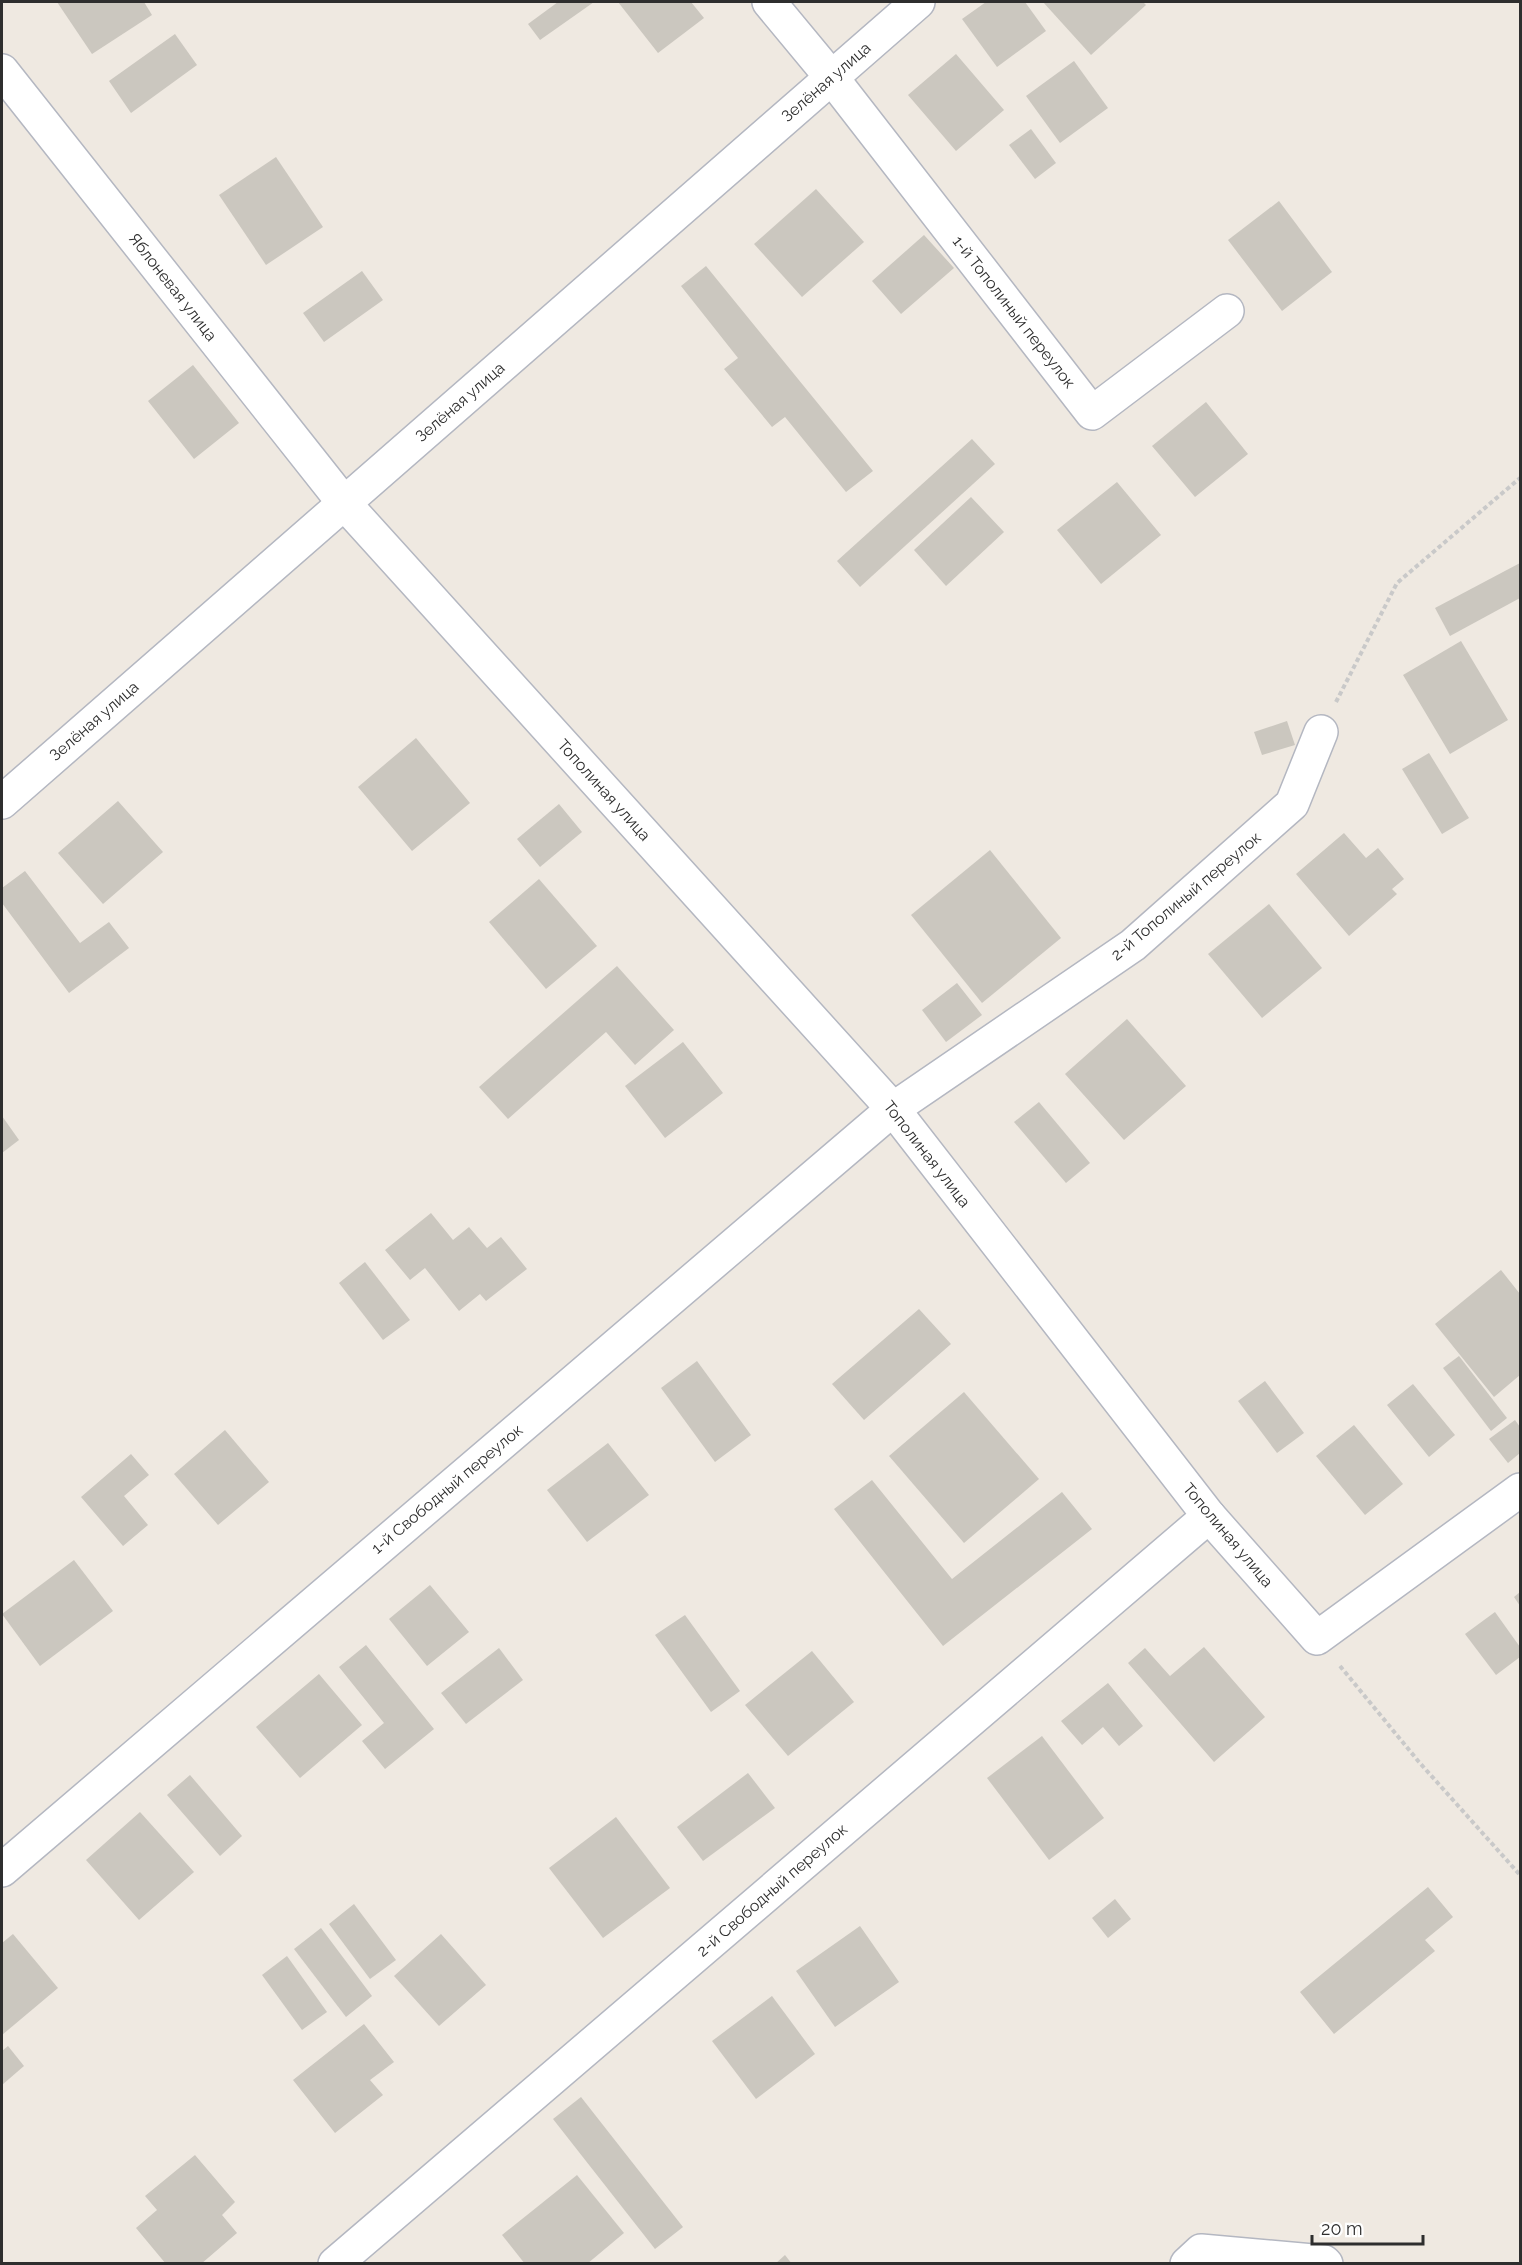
<svg xmlns="http://www.w3.org/2000/svg" width="1522" height="2265" font-family="Raleway,sans-serif">
<style>
.building{fill:#cbc7bf}
.lines{fill:none;stroke-linecap:round;stroke-linejoin:round}
.minor-casing{stroke:#b4b7c1;stroke-width:36}
.path{stroke:#c9c9c9;stroke-width:4;stroke-dasharray:4.5 3;stroke-linecap:butt}
.minor{stroke:#fff;stroke-width:33}
.labels{text-anchor:middle;dominant-baseline:central;stroke-width:5;stroke-linejoin:round;paint-order:stroke}
.street-label{font-size:16px;fill:#2e2e2e;stroke:#fff}
</style>
<rect width="100%" height="100%" fill="#efe9e1"/>
<g class="building">
<path d="M57 2H144L152 15 92 54Z"/>
<path d="M558 2H594L540 40 528 24Z"/>
<path d="M618 2H691L704 18 658 53Z"/>
<path d="M986 2H1025L1046 31 997 67 962 19Z"/>
<path d="M1043 2H1143L1146 5 1091 55Z"/>
<path d="M175 34 197 65 131 113 109 81Z"/>
<path d="M956 54 1004 110 956 151 908 95Z"/>
<path d="M1074 61 1108 108 1060 143 1026 96Z"/>
<path d="M1031 129 1056 163 1035 179 1009 145Z"/>
<path d="M276 157 323 227 266 265 219 195Z"/>
<path d="M816 189 864 242 802 297 754 244Z"/>
<path d="M1279 201 1332 272 1282 311 1228 240Z"/>
<path d="M924 235 954 268 901 314 872 281Z"/>
<path d="M706 266 873 471 846 492 785 417 772 427 724 369 738 358 681 286Z"/>
<path d="M362 271 383 300 324 342 303 313Z"/>
<path d="M193 365 239 423 194 459 148 401Z"/>
<path d="M1206 402 1248 454 1195 497 1152 446Z"/>
<path d="M972 439 995 464 860 587 837 561Z"/>
<path d="M1117 482 1161 535 1101 584 1057 530Z"/>
<path d="M971 497 1004 532 946 586 914 550Z"/>
<path d="M1520 563V598L1450 636 1435 608Z"/>
<path d="M1461 641 1508 720 1450 754 1403 675Z"/>
<path d="M1287 721 1295 745 1262 755 1254 732Z"/>
<path d="M416 738 470 803 412 851 358 787Z"/>
<path d="M1429 753 1469 818 1442 834 1402 769Z"/>
<path d="M118 801 163 852 103 904 58 853Z"/>
<path d="M559 804 582 832 540 867 517 839Z"/>
<path d="M1344 833 1366 858 1378 848 1404 879 1392 889 1397 894 1349 936 1296 874Z"/>
<path d="M990 850 1061 938 982 1003 911 915Z"/>
<path d="M25 871 80 943 109 922 129 948 69 993 2 903V888Z"/>
<path d="M539 879 597 946 546 989 489 922Z"/>
<path d="M1269 904 1322 968 1262 1018 1208 954Z"/>
<path d="M617 966 674 1030 635 1065 606 1032 508 1119 479 1087Z"/>
<path d="M957 983 982 1015 946 1042 922 1010Z"/>
<path d="M1127 1019 1186 1086 1124 1140 1065 1074Z"/>
<path d="M683 1042 723 1093 665 1138 625 1086Z"/>
<path d="M1039 1102 1090 1163 1066 1183 1014 1122Z"/>
<path d="M2 1116 19 1140 2 1153Z"/>
<path d="M431 1213 453 1240 469 1227 487 1248 501 1237 527 1269 486 1301 480 1294 459 1311 425 1268 410 1280 385 1250Z"/>
<path d="M365 1262 410 1320 383 1340 339 1283Z"/>
<path d="M1501 1270 1520 1294V1375L1494 1397 1435 1324Z"/>
<path d="M919 1309 951 1344 864 1420 832 1384Z"/>
<path d="M1459 1356 1507 1418 1491 1431 1443 1368Z"/>
<path d="M697 1361 751 1435 715 1462 661 1388Z"/>
<path d="M1265 1381 1304 1433 1277 1453 1238 1401Z"/>
<path d="M1413 1384 1455 1435 1429 1457 1387 1405Z"/>
<path d="M964 1392 1039 1479 964 1543 889 1456Z"/>
<path d="M1515 1420 1520 1427V1453L1508 1463 1489 1439Z"/>
<path d="M1354 1425 1403 1484 1365 1515 1316 1456Z"/>
<path d="M225 1430 269 1482 218 1525 174 1474Z"/>
<path d="M608 1443 649 1495 587 1542 547 1490Z"/>
<path d="M131 1454 149 1475 124 1496 148 1525 123 1546 81 1497Z"/>
<path d="M872 1480 952 1579 1062 1492 1092 1529 943 1646 834 1509Z"/>
<path d="M74 1560 113 1611 40 1666 2 1614Z"/>
<path d="M430 1585 469 1632 427 1666 389 1619Z"/>
<path d="M1520 1592V1606L1514 1597Z"/>
<path d="M1495 1612 1520 1647V1657L1496 1675 1465 1634Z"/>
<path d="M685 1615 740 1691 711 1712 655 1635Z"/>
<path d="M366 1645 434 1729 385 1769 362 1741 384 1723 339 1667Z"/>
<path d="M1204 1647 1265 1717 1214 1762 1128 1663 1145 1648 1170 1676Z"/>
<path d="M499 1648 523 1680 466 1724 441 1693Z"/>
<path d="M812 1651 854 1702 788 1756 745 1705Z"/>
<path d="M319 1674 362 1725 300 1778 256 1727Z"/>
<path d="M1108 1683 1143 1726 1119 1746 1103 1727 1082 1745 1061 1721Z"/>
<path d="M1042 1736 1104 1818 1049 1860 987 1778Z"/>
<path d="M748 1773 775 1808 703 1861 677 1827Z"/>
<path d="M190 1775 242 1836 220 1856 167 1795Z"/>
<path d="M140 1812 194 1872 139 1920 86 1860Z"/>
<path d="M616 1817 670 1888 603 1938 549 1868Z"/>
<path d="M1428 1887 1453 1917 1425 1940 1435 1951 1334 2034 1300 1992Z"/>
<path d="M1115 1899 1131 1919 1108 1938 1092 1918Z"/>
<path d="M354 1904 396 1960 370 1979 329 1924Z"/>
<path d="M860 1926 899 1982 835 2027 796 1971Z"/>
<path d="M321 1928 372 1996 346 2017 294 1949Z"/>
<path d="M13 1934 58 1988 2 2035V1943Z"/>
<path d="M441 1934 486 1985 439 2026 394 1976Z"/>
<path d="M287 1956 327 2012 302 2030 262 1975Z"/>
<path d="M772 1996 815 2054 756 2099 712 2041Z"/>
<path d="M364 2024 394 2062 370 2080 383 2095 335 2133 293 2080Z"/>
<path d="M8 2046 24 2066 2 2085V2051Z"/>
<path d="M581 2097 683 2227 655 2249 553 2119Z"/>
<path d="M195 2155 235 2202 222 2215 237 2233 201 2264H166L136 2228 157 2210 145 2196Z"/>
<path d="M577 2175 624 2233 587 2264H525L502 2235Z"/>
<path d="M785 2255 792 2264H775Z"/>
</g>
<g class="lines">
<defs>
<g id="minor">
<path d="M769 2 832 78 1092 413 1227 311"/>
<path d="M2 71 344 503 893 1109 1209 1516 1317 1638 1520 1490"/>
<path d="M2 802 918 2"/>
<path d="M2 1870 893 1109 1133 945 1292 804 1321 732"/>
<path d="M335 2264 1209 1516"/>
<path d="M1187 2264 1201 2251 1324 2262 1326 2264"/>
</g>
</defs>
<use href="#minor" class="minor-casing"/>
<g class="path">
<path d="M1336 702 1397 583 1520 478"/>
<path d="M1340 1666 1419 1762 1520 1875"/>
</g>
<use href="#minor" class="minor"/>
</g>
<g class="labels">
<g class="street-label">
<text transform="translate(826 82) rotate(-41)">Зелёная улица</text>
<text transform="translate(173 287) rotate(52)">Яблоневая улица</text>
<text transform="translate(1014 312) rotate(52)">1-й Тополиный переулок</text>
<text transform="translate(460 402) rotate(-41)">Зелёная улица</text>
<text transform="translate(94 721) rotate(-41)">Зелёная улица</text>
<text transform="translate(604 790) rotate(48)">Тополиная улица</text>
<text transform="translate(1186 896) rotate(-40)">2-й Тополиный переулок</text>
<text transform="translate(927 1154) rotate(52)">Тополиная улица</text>
<text transform="translate(447 1489) rotate(-40)">1-й Свободный переулок</text>
<text transform="translate(1228 1535) rotate(50)">Тополиная улица</text>
<text transform="translate(772 1890) rotate(-41)">2-й Свободный переулок</text>
</g>
</g>
<rect width="1522" height="2265" fill="none" stroke="#2e2e2e" stroke-width="6"/>
<path d="M1312 2235v9h111v-9" fill="none" stroke="#2e2e2e" stroke-width="3"/>
<text x="1321" y="2235" font-size="18" fill="#2e2e2e" stroke="#ffffff" stroke-width="4.5" paint-order="stroke">20 m</text>
</svg>
